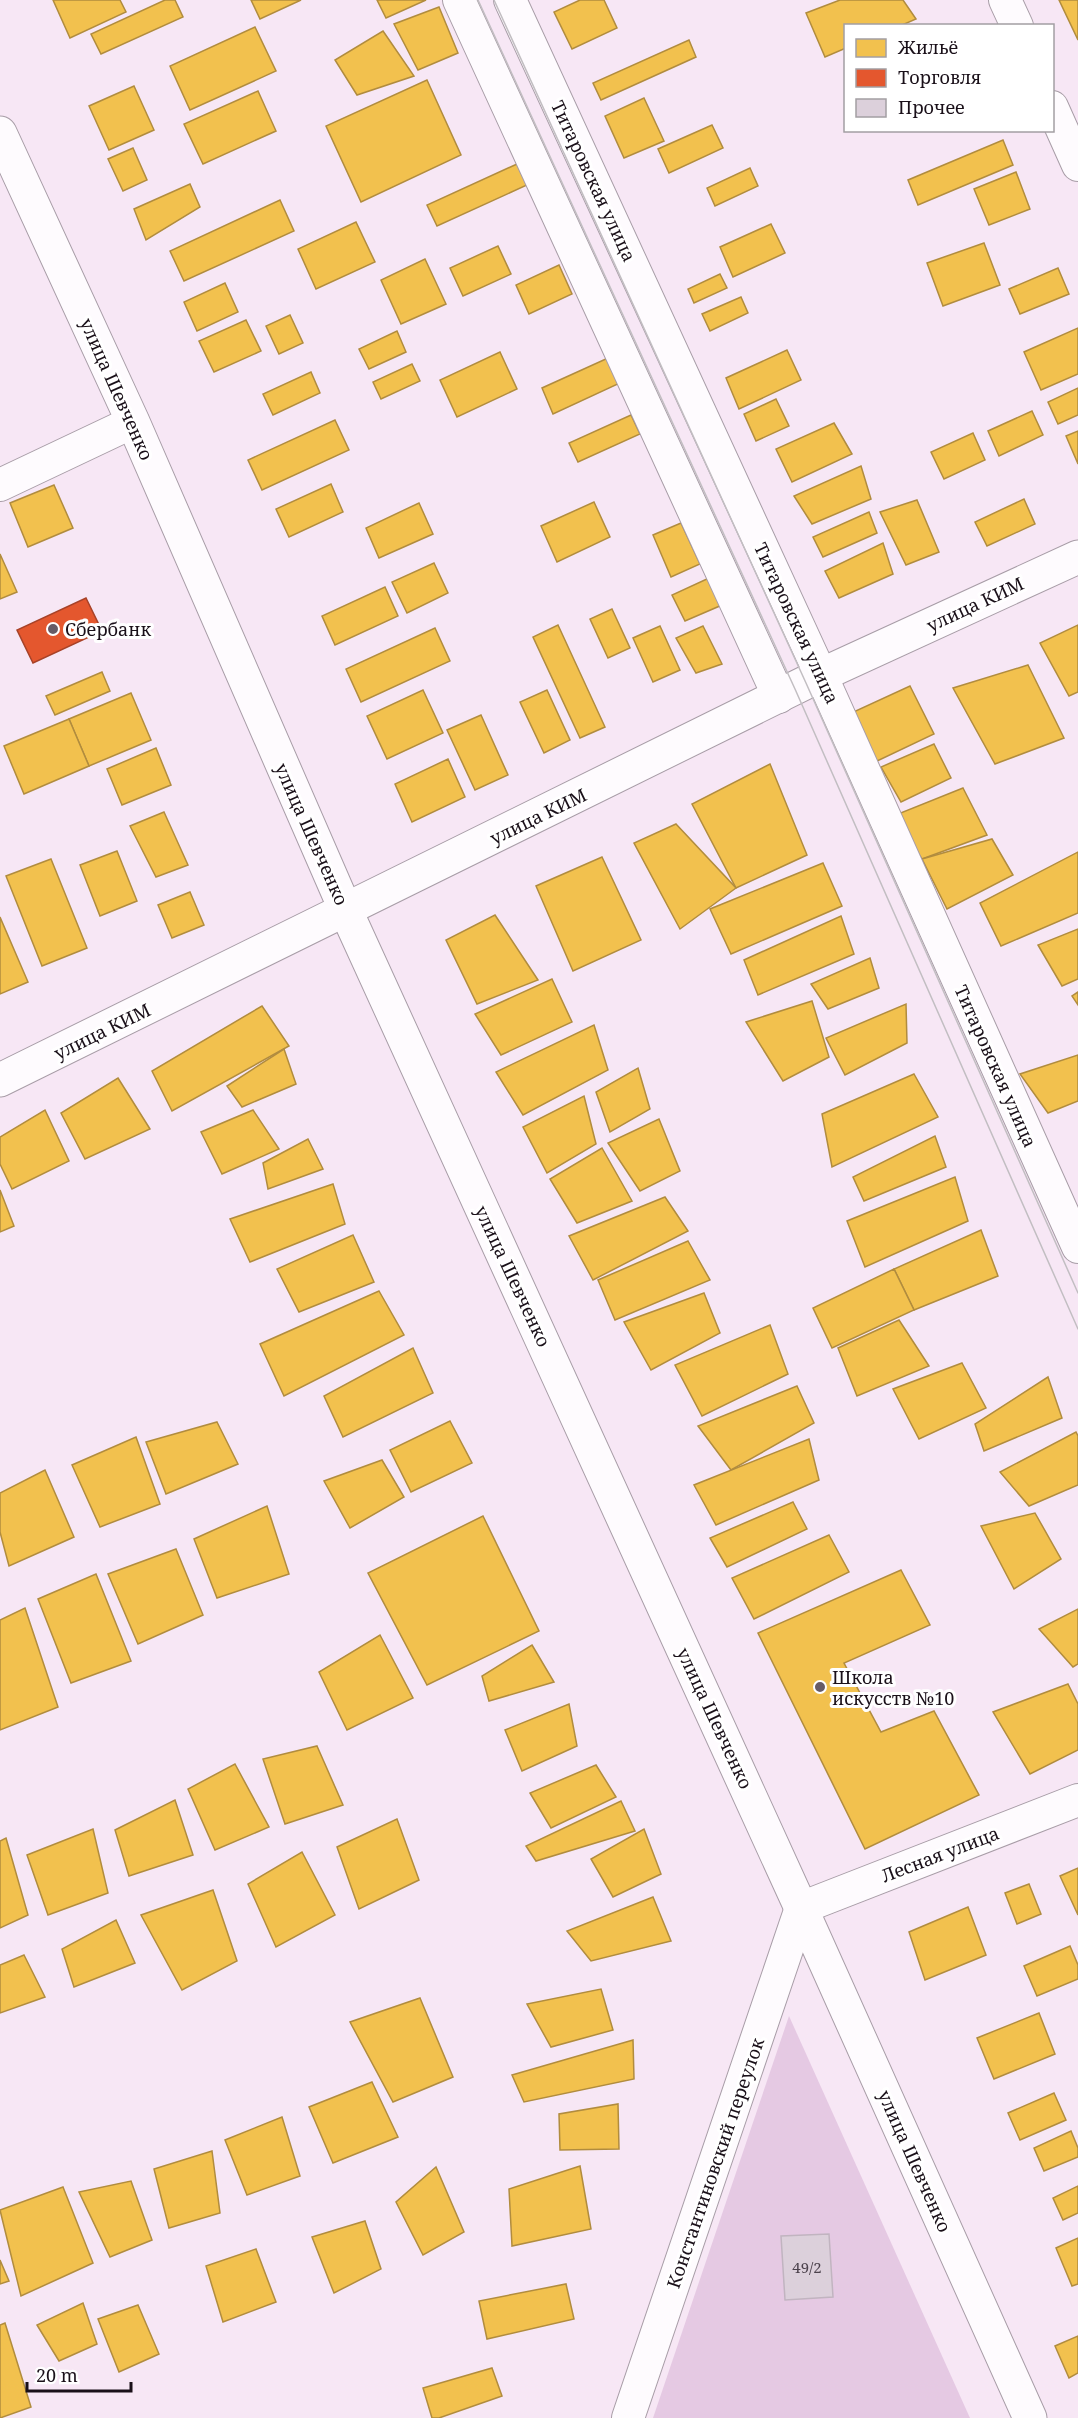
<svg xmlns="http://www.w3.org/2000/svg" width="1078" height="2418" font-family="'Noto Serif',serif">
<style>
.green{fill:#e5c9e3}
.homes{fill:#f2c14e;stroke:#b18c3e;stroke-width:1.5}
.shops{fill:#e4572e;stroke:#a74228;stroke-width:1.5}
.building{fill:#dcd0db;stroke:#c1b4c0;stroke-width:1.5}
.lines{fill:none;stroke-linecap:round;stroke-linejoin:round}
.minor-casing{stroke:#a89da7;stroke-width:34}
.tertiary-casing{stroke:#a89da7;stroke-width:35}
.minor{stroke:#fefbfe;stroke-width:32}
.tertiary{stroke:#fefbfe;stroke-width:33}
.tram{stroke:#c2bec2;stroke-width:1.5}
.poi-dot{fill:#675b66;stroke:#fff;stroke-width:2}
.labels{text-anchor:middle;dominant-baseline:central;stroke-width:6;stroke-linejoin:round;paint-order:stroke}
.number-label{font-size:15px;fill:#4c424c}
.street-label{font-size:18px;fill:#1a1019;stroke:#fff}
.poi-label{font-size:18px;fill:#1a1019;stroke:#fff;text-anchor:start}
</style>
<rect width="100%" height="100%" fill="#f7e7f5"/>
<path class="green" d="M789 2016 970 2418H653Z"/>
<g class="homes">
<path d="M53 0H120L126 12 70 38Z"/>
<path d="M165 0H175L183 17 101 54 91 34Z"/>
<path d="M251 0H301L260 19Z"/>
<path d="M377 0H426L386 18Z"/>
<path d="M580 0H604L617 28 572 49 554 12Z"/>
<path d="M840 0H903L916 19 900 26H846V48L825 57 806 13Z"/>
<path d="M1059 0H1078V40Z"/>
<path d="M439 7 458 53 418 70 394 24Z"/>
<path d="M255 27 276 71 190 110 170 66Z"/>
<path d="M383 31 414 76 357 95 335 60Z"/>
<path d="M689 40 696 57 601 100 593 83Z"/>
<path d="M427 80 461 155 361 202 326 126Z"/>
<path d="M134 86 154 130 109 150 89 106Z"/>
<path d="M258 91 276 131 203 164 184 124Z"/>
<path d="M644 98 664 141 624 158 605 116Z"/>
<path d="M712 125 723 148 669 173 658 149Z"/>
<path d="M1003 140 1013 165 918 205 908 180Z"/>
<path d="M133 148 147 180 123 191 108 159Z"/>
<path d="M517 164 527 185 437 226 427 205Z"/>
<path d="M750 168 758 186 715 206 707 188Z"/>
<path d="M1016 172 1030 209 989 225 974 189Z"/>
<path d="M190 184 200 207 146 240 134 209Z"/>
<path d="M280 200 294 231 184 281 170 251Z"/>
<path d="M356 222 375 262 316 289 298 249Z"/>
<path d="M771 224 785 253 733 277 720 247Z"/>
<path d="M984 243 1000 285 943 306 927 263Z"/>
<path d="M498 246 511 274 463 296 450 268Z"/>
<path d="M425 259 446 304 401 324 381 280Z"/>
<path d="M559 265 572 294 529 314 516 285Z"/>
<path d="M1058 268 1069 294 1020 314 1009 289Z"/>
<path d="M720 274 727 288 694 303 688 289Z"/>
<path d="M225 283 238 312 197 331 184 302Z"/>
<path d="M741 297 748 313 710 331 702 314Z"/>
<path d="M290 315 303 343 279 354 266 326Z"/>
<path d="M246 320 261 351 214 372 199 341Z"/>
<path d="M1078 328V374L1041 390 1024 352Z"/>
<path d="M397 331 406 352 369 369 359 349Z"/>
<path d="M787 350 801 380 739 409 726 378Z"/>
<path d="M500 352 517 389 457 417 440 380Z"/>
<path d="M608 358 620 383 553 414 542 388Z"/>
<path d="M412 364 420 381 381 399 373 382Z"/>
<path d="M311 372 320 393 273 415 263 394Z"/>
<path d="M1078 388V415L1058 424 1048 402Z"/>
<path d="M776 399 789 426 756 441 744 414Z"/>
<path d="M1032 411 1043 435 999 456 988 431Z"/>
<path d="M631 415 640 434 578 462 569 443Z"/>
<path d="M335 420 349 450 262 490 248 460Z"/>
<path d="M834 423 852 454 792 482 776 449Z"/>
<path d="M1078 431V464L1066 436Z"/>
<path d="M973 433 985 460 944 479 931 452Z"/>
<path d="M861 466 871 499 812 524 794 496Z"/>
<path d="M331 484 343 512 289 537 276 509Z"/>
<path d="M54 485 73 528 28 547 10 503Z"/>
<path d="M1024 499 1035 524 987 546 975 522Z"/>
<path d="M917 500 939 552 906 565 880 512Z"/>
<path d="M594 502 610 537 557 562 541 526Z"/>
<path d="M419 503 433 534 379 558 366 528Z"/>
<path d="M869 512 877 533 823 557 813 537Z"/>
<path d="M681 523 700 564 671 577 653 535Z"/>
<path d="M883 543 893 574 839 598 825 571Z"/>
<path d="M0 554 17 592 0 599Z"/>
<path d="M434 563 448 593 407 613 392 582Z"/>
<path d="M709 578 722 605 685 621 672 595Z"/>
<path d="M385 587 398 616 335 645 322 616Z"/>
<path d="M612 609 630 648 608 658 590 619Z"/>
<path d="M558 625 605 727 580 738 533 637Z"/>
<path d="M1078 625V692L1069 696 1040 643Z"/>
<path d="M660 626 680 670 653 682 633 638Z"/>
<path d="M703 626 722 664 696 673 676 638Z"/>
<path d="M435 628 450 661 361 702 346 669Z"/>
<path d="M1028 665 1064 738 995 764 953 688Z"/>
<path d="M102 672 110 691 55 715 46 696Z"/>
<path d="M910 686 934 734 875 762 849 714Z"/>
<path d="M423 690 443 733 387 759 367 716Z"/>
<path d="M547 690 570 740 544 753 520 702Z"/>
<path d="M131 693 151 740 89 766 69 719Z"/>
<path d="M481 715 508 775 475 790 447 730Z"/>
<path d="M69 719 89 766 24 794 4 746Z"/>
<path d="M934 744 951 778 901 802 881 767Z"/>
<path d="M156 748 171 785 122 805 107 769Z"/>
<path d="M448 759 465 797 412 822 395 784Z"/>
<path d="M770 764 807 855 736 888 692 804Z"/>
<path d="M963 788 987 835 922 859 893 816Z"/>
<path d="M164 812 188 865 156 877 130 826Z"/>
<path d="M676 824 736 888 680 929 634 843Z"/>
<path d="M992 839 1013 875 947 909 922 859Z"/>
<path d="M117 851 137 901 100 916 80 865Z"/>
<path d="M1078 852V913L1001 946 980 903Z"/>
<path d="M602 857 641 940 573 971 536 886Z"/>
<path d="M51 859 87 948 42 966 6 876Z"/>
<path d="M823 863 842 906 731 954 710 909Z"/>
<path d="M190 892 204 925 172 938 158 905Z"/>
<path d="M495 915 538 980 477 1004 446 940Z"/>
<path d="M841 916 854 954 758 995 744 960Z"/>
<path d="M0 917 28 982 0 994Z"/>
<path d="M1078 929V979L1062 986 1038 945Z"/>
<path d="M870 958 879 988 828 1009 811 984Z"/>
<path d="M552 979 572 1022 501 1055 475 1014Z"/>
<path d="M1078 992V1005L1072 996Z"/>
<path d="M812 1001 829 1057 783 1081 746 1022Z"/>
<path d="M906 1004 907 1043 845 1075 826 1038Z"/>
<path d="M262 1006 289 1046 172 1111 152 1071Z"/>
<path d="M594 1025 608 1070 523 1115 496 1072Z"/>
<path d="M284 1049 296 1084 242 1107 227 1086Z"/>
<path d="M1078 1055V1101L1048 1113 1020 1074Z"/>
<path d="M638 1068 650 1109 610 1132 596 1092Z"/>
<path d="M914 1074 938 1117 832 1167 822 1114Z"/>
<path d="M118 1078 150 1129 85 1159 61 1113Z"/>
<path d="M584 1096 596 1144 547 1173 523 1127Z"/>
<path d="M45 1110 69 1161 12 1189 0 1164V1137Z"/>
<path d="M253 1110 279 1149 222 1174 201 1132Z"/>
<path d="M659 1119 680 1171 640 1191 608 1143Z"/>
<path d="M935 1136 946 1167 864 1201 853 1177Z"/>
<path d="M308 1139 323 1169 268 1189 263 1163Z"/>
<path d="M602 1148 632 1201 577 1223 550 1179Z"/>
<path d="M955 1177 968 1221 865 1267 847 1221Z"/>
<path d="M333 1184 345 1224 250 1262 230 1219Z"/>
<path d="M0 1190 14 1226 0 1232Z"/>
<path d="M665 1197 688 1231 593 1280 569 1236Z"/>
<path d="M981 1230 998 1276 914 1310 894 1269Z"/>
<path d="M353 1235 374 1282 299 1312 277 1269Z"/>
<path d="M688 1241 710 1280 615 1320 598 1280Z"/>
<path d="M894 1269 914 1310 832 1348 813 1308Z"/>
<path d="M379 1291 404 1335 284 1396 260 1344Z"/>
<path d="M704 1293 720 1333 651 1370 624 1322Z"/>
<path d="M899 1320 929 1366 857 1396 838 1348Z"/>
<path d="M770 1325 788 1374 702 1416 675 1365Z"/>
<path d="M413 1348 433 1393 343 1437 324 1396Z"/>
<path d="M962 1363 986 1408 919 1439 893 1389Z"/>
<path d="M1048 1377 1062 1418 984 1451 975 1424Z"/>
<path d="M797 1386 814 1423 731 1470 698 1426Z"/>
<path d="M450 1421 472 1463 411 1492 390 1450Z"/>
<path d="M217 1422 238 1464 166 1494 146 1442Z"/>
<path d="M1076 1432 1078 1436V1485L1029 1506 1000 1472Z"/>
<path d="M136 1437 160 1504 100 1527 72 1465Z"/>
<path d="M809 1439 819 1480 716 1525 694 1485Z"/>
<path d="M382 1460 404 1497 350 1528 324 1481Z"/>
<path d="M45 1470 74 1537 9 1566 0 1532V1493Z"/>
<path d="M793 1502 807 1529 727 1567 710 1538Z"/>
<path d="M267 1506 289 1574 217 1598 194 1539Z"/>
<path d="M1035 1513 1061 1559 1014 1589 981 1526Z"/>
<path d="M483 1516 539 1631 427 1685 368 1573Z"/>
<path d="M829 1535 849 1572 754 1619 732 1578Z"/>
<path d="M176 1549 203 1615 138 1644 108 1574Z"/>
<path d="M901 1570 930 1625 844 1663 881 1732 934 1711 979 1795 865 1849 758 1633Z"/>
<path d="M96 1574 131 1661 71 1683 38 1599Z"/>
<path d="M25 1608 58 1707 0 1730V1620Z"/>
<path d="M1078 1609V1664L1073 1667 1039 1629Z"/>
<path d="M380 1635 413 1698 347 1730 319 1672Z"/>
<path d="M532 1645 554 1682 489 1701 482 1676Z"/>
<path d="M1068 1684 1078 1704V1750L1030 1774 993 1712Z"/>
<path d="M569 1704 577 1746 522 1771 505 1730Z"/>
<path d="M317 1746 343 1805 285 1824 263 1759Z"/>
<path d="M235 1764 269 1827 215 1850 188 1789Z"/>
<path d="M596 1765 616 1797 551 1828 530 1793Z"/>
<path d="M175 1800 193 1855 129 1876 115 1830Z"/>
<path d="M621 1801 635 1831 536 1861 526 1846Z"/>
<path d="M397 1819 419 1880 359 1909 337 1847Z"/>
<path d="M93 1829 108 1893 48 1915 27 1855Z"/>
<path d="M644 1829 661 1874 613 1897 591 1859Z"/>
<path d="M6 1838 28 1915 0 1928V1841Z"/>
<path d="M302 1852 335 1915 276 1947 248 1884Z"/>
<path d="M1078 1868V1915L1060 1876Z"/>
<path d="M1029 1884 1041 1914 1017 1924 1005 1893Z"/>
<path d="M213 1890 237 1961 182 1990 141 1915Z"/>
<path d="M653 1897 671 1941 591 1961 567 1931Z"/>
<path d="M968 1907 986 1955 925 1980 909 1932Z"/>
<path d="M116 1920 135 1963 74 1987 62 1949Z"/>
<path d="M1070 1946 1078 1965V1979L1037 1996 1024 1966Z"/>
<path d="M24 1955 45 1997 0 2013V1965Z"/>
<path d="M601 1989 613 2030 551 2047 527 2004Z"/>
<path d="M420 1998 453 2077 393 2102 350 2022Z"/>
<path d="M1039 2013 1055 2054 994 2079 977 2038Z"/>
<path d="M633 2040 634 2079 524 2102 512 2075Z"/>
<path d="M372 2082 398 2137 333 2163 309 2107Z"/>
<path d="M1054 2093 1066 2120 1020 2140 1008 2113Z"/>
<path d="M618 2104 619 2149 560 2150 559 2114Z"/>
<path d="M282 2117 300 2176 247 2195 225 2140Z"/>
<path d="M1071 2131 1078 2148V2157L1044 2171 1034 2148Z"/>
<path d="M212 2151 220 2213 169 2228 154 2169Z"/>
<path d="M580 2166 591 2229 512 2246 509 2189Z"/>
<path d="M436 2167 464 2232 423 2255 396 2202Z"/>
<path d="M131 2181 152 2240 110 2257 79 2192Z"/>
<path d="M1078 2186V2213L1063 2220 1053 2198Z"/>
<path d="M63 2187 93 2263 21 2296 0 2210Z"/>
<path d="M365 2221 381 2269 334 2293 312 2237Z"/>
<path d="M1078 2238V2284L1072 2286 1056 2248Z"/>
<path d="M256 2249 276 2302 223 2322 206 2266Z"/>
<path d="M0 2260 9 2281 0 2284Z"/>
<path d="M566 2284 574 2319 487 2339 479 2301Z"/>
<path d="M83 2303 97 2344 59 2361 37 2325Z"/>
<path d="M138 2305 159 2354 119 2372 98 2319Z"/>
<path d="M5 2323 31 2407 0 2418V2325Z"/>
<path d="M1078 2336V2373L1069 2378 1055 2346Z"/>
<path d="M492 2368 502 2396 439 2418H432L423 2388Z"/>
</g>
<path class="shops" d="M86 598 102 631 33 663 17 630Z"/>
<path class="building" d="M829 2234 833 2297 785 2300 781 2236Z"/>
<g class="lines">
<defs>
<g id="minor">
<path d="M459 0 779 697"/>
<path d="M510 0 821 675 1078 1247"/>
<path d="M1005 0 1017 26"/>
<path d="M1052 107 1078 165"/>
<path d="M0 485 133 422"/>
<path d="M628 2418 801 1908 1078 1800"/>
</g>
<g id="tertiary">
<path d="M0 133 133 422 346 911 801 1908 1030 2418"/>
<path d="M0 1080 821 675 1078 557"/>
</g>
</defs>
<use href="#minor" class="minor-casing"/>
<use href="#tertiary" class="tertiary-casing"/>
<use href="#minor" class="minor"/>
<use href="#tertiary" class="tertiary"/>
<g class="tram">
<path d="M478 0 795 689 1078 1329"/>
<path d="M494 0 806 683 1078 1293"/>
</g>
</g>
<g class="poi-dot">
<circle cx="53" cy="629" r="6"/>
<circle cx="820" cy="1687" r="6"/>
</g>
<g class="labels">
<g class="number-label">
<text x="807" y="2267">49/2</text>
</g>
<g class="street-label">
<text transform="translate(594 181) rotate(65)">Титаровская улица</text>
<text transform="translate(117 389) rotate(66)">улица Шевченко</text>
<text transform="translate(975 604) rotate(-25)">улица КИМ</text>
<text transform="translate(797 623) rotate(65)">Титаровская улица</text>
<text transform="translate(538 816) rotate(-26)">улица КИМ</text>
<text transform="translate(312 834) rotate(66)">улица Шевченко</text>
<text transform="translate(102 1031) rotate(-26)">улица КИМ</text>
<text transform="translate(996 1066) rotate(66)">Титаровская улица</text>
<text transform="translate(513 1276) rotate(65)">улица Шевченко</text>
<text transform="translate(715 1718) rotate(65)">улица Шевченко</text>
<text transform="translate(940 1854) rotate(-21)">Лесная улица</text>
<text transform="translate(915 2161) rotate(66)">улица Шевченко</text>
<text transform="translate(715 2163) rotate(-71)">Константиновский переулок</text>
</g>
<g class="poi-label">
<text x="65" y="629">Сбербанк</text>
<text x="832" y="1677">Школа<tspan x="832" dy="21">искусств №10</tspan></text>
</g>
</g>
<rect x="844" y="24" width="210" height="108" fill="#ffffff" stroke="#a39fa3" stroke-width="1.5"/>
<rect x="856" y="39" width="30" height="18" fill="#f2c14e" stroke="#a39fa3" stroke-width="1.5"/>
<text x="898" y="54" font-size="18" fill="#1a1019">Жильё</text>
<rect x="856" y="69" width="30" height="18" fill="#e4572e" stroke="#a39fa3" stroke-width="1.5"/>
<text x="898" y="84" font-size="18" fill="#1a1019">Торговля</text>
<rect x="856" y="99" width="30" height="18" fill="#dcd0db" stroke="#a39fa3" stroke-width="1.5"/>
<text x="898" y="114" font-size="18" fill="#1a1019">Прочее</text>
<path d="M27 2382v9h104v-9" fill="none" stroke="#1a1019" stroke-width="3"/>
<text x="36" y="2382" font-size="18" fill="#1a1019" stroke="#ffffff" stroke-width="4.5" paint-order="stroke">20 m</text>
</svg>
